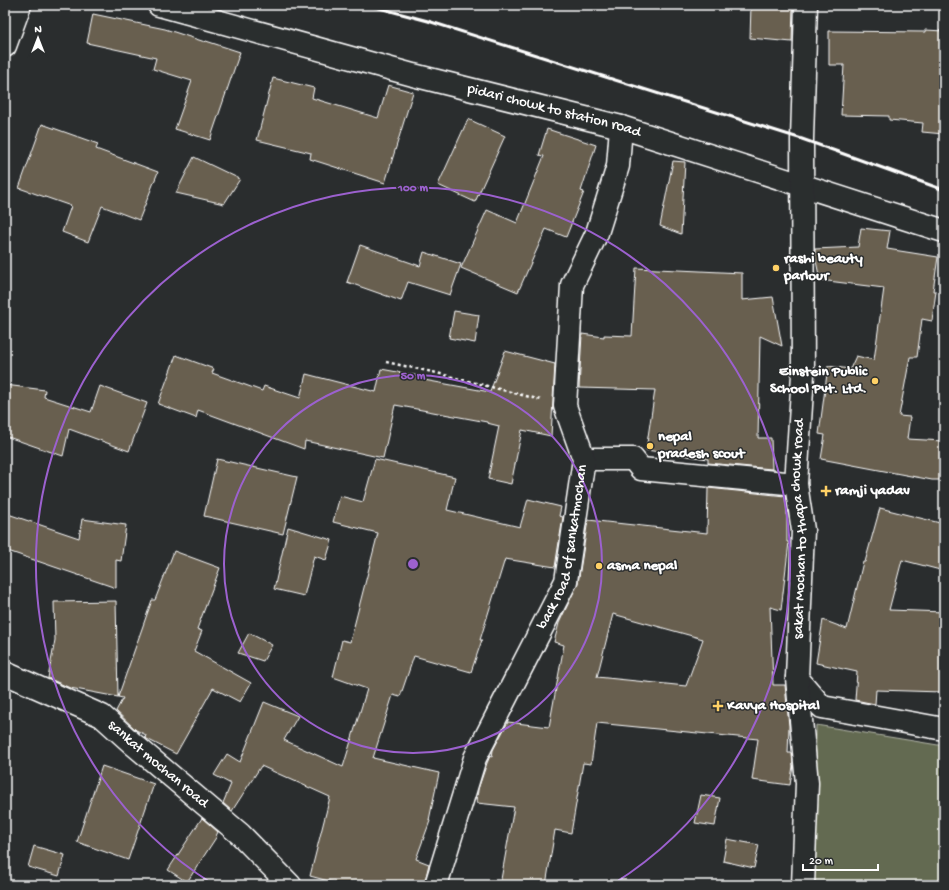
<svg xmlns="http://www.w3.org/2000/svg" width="949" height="890" font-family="'Gochi Hand',sans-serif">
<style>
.green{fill:#646b51;stroke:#b2b5a8}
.building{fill:#685f50;stroke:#fff;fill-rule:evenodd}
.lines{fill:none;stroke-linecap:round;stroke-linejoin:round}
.minor-casing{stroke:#fff;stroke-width:25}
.path{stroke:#fff;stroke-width:2.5;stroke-dasharray:3 3;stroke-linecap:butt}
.minor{stroke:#2a2d2e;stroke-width:22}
.rail{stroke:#fff;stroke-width:3}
.ring{fill:none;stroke:#9c61cf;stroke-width:2}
.poi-dot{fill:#ffd166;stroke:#2a2d2e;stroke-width:1.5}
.labels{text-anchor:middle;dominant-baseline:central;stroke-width:3;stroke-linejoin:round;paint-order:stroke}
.street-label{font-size:15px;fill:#fff;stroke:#2a2d2e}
.poi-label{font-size:15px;font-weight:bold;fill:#fff;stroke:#2a2d2e;text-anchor:start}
.centre{fill:#9c61cf;stroke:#2a2d2e;stroke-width:2}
.ring-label{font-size:12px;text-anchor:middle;font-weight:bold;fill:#9c61cf;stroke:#2a2d2e;stroke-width:3;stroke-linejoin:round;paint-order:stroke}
</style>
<rect width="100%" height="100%" fill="#2a2d2e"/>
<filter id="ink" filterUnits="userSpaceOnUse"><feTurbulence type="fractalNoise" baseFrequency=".025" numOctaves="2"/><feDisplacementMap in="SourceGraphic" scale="8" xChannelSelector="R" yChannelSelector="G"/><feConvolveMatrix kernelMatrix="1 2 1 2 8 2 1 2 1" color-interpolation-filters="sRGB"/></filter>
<g filter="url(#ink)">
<path class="green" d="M816 725 944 746V885H814Z"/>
<g class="building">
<path d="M751 5H793L792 42 750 38Z"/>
<path d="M93 14 165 29 205 42 206 41 240 52 210 140 175 129 192 81 153 69 156 58 87 43Z"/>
<path d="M925 30 944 31V134L922 132 923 123 889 120V116L841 115 844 65H829V31L925 32Z"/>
<path d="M273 78 314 88 312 98 378 118 388 85 413 92 385 183 310 159 311 153 257 140Z"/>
<path d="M468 119 505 136 475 202 438 185Z"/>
<path d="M42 124 98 144 96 149 158 172 139 220 102 206 88 242 62 232 71 206 19 188Z"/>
<path d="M547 129 596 145 581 191 584 192 566 237 546 229 518 292 461 268 487 210 517 223 544 156 539 155Z"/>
<path d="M194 157 240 179 224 204 176 193Z"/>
<path d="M673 161 685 162 681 234 660 226Z"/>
<path d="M861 228 890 231 887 249 938 257 933 291H936L932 321 922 319 917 357H910L899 416 910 417 907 439 944 441V480H932L821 459 825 435 819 434 828 366 850 369 856 356 874 360 884 288 820 280 815 256V249L858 247Z"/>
<path d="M360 245 420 266 424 252 461 264 450 295 408 282 401 301 347 282Z"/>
<path d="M636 268 742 273V300L773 297 782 346 760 336 758 438H771L772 469 708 463V459L646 450 655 390 579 388 582 334 604 337V335L632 336Z"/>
<path d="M454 311 479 315 475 343 449 338Z"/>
<path d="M505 351 555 364 551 436 522 430 511 484 488 479 499 426 487 423V422L395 405 383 458 305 441 304 449 198 410 196 418 158 404 176 355 214 369 212 373 262 391 264 386 300 398 306 374 376 392 381 369 425 377 424 380 490 392Z"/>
<path d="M5 385 45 390 44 397 91 412 100 386 147 403 129 451 69 429 63 456 5 436Z"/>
<path d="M217 459 297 477 283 534 204 516Z"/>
<path d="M375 459 455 477 447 510 520 527 528 499 561 507 559 516 563 517 555 567 505 559 480 640H482L471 672 414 656 400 697 393 695 373 758 439 773 429 820 430 821 416 859 429 864 424 885H343L310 876 330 797 261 766 232 811 223 803 231 784 214 775 227 754 240 762 264 702 298 716 284 740 343 767 367 689 333 677 342 640 350 642 378 533 333 522 340 496 363 502Z"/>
<path d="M708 488 785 496 787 510V542H789L781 610 770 607 773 685H785L789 726 788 753H792L793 766 790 785 752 780 758 739 597 723 591 764 583 763 571 833 555 830 546 885H500L514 807 477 803 478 789 487 763 490 756 492 757 493 750 508 722 549 727 564 645 554 642 559 623 578 583 588 520 707 533ZM613 614 703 639 686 686 597 677Z"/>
<path d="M880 508 944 524V571L902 560 889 610 944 612V669L942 692 876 690 875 704 855 700 857 672 816 663 823 620 847 629 863 562H865Z"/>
<path d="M5 513 79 538 82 519 126 525 121 561 116 560V588L5 550Z"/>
<path d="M288 527 332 540 326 560 314 556 304 596 274 589Z"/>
<path d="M174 551 220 568 197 629 202 631 194 651 251 683 240 702 213 688 176 754 145 738 146 735 136 730 116 711 123 698 118 697 152 600H155Z"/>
<path d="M116 601 118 697 70 688 48 678 55 640 54 602Z"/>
<path d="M249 633 272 645 263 661 238 653Z"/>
<path d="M102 766 154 784 128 860 77 842Z"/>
<path d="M701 795 720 798 715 826 695 823Z"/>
<path d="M202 818 218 832 216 836H217L187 882 168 870Z"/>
<path d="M727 839 759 845 754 868 723 861Z"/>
<path d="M34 846 65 855 59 876 28 867Z"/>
</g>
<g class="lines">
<defs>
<g id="minor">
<path id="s1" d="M159 5 413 75 621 127 944 231"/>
<path d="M5 46 20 5"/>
<path d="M584 459H633L641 469 796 484"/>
<path id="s2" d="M5 673 102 716 132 743 240 834 290 885"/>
<path d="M797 678 822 707 944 729"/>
<path id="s3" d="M436 885 475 758 566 581 584 459 565 406 572 285 597 233 618 166 621 127"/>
<path id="s4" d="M803 885 807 783 797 678 803 530 796 484 803 374 802 139 806 5"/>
</g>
</defs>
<use href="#minor" class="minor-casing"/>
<path class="path" d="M386 362 437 373 541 400"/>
<use href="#minor" class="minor"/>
<path class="rail" d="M368 5 428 21 802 139 944 190"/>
</g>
</g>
<g class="ring">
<circle cx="413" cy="564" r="189"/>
<path d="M213 884A377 377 0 1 1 613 884"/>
</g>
<g class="poi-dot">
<circle cx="776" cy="268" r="4"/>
<circle cx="875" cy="381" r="4"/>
<circle cx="650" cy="446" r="4"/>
<path d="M824 485h4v4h4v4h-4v4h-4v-4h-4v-4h4z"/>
<circle cx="599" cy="566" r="4"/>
<path d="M716 700h4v4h4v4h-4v4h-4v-4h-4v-4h4z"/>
</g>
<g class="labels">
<g class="street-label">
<text stroke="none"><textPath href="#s1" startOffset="409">pidari chowk to station road</textPath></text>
<text stroke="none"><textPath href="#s4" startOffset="357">sakat Mochan to thapa chowk road</textPath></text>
<text stroke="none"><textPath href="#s3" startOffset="364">back road of sankatmochan</textPath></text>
<text stroke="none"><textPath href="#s2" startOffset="180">sankat mochan road</textPath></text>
</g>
<g class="poi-label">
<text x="784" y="259">rashi beauty<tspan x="784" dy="17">parlour</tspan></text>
<text x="867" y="372" text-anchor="end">Einstein Public<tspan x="867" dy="17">School Pvt. Ltd.</tspan></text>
<text x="658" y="437">nepal<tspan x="658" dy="17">pradesh scout</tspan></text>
<text x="835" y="491">ramji yadav</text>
<text x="607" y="566">asma nepal</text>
<text x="727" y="706">Kavya Hospital</text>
</g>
</g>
<circle cx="413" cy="564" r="6" class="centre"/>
<g class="ring-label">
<text x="413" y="191">100 m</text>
<text x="413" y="379">50 m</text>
</g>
<rect width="949" height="890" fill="none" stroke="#2a2d2e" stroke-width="20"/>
<rect x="10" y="10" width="929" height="870" fill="none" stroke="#fff" stroke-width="1.5" filter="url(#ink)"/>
<g transform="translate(38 38)" stroke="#2a2d2e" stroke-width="3" paint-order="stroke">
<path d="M0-3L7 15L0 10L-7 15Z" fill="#ffffff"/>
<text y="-6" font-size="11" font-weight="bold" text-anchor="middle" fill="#ffffff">N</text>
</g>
<path d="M803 864v6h75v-6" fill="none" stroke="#ffffff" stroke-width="2"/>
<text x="809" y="864" font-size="12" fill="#ffffff" stroke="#2a2d2e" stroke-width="3" paint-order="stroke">20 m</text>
</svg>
